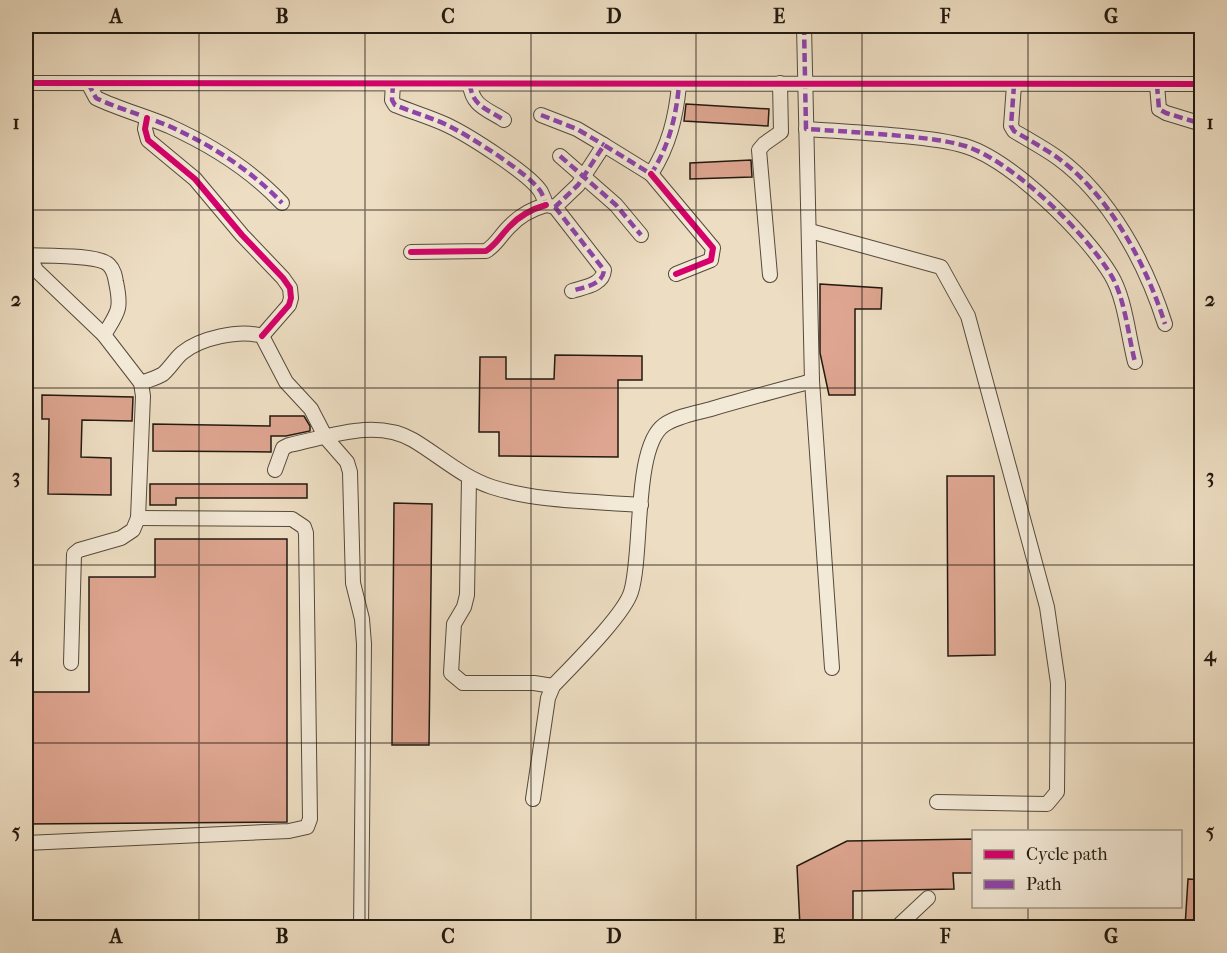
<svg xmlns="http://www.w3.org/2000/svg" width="1227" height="953" font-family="'IM FELL French Canon',serif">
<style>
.building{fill:#dea590;stroke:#221910;stroke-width:1.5}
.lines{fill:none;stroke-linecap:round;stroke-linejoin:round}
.minor-casing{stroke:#554a3c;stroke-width:16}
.minor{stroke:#f3e9d7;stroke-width:14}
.quiet{stroke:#8e44ad;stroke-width:4.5;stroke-dasharray:9 4.5;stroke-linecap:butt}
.cycleway-casing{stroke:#f3e9d7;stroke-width:10}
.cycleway{stroke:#d6006c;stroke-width:6}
.grid{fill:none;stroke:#221910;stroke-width:1.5;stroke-opacity:0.55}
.neatline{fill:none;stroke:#221910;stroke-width:2}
.grid-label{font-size:20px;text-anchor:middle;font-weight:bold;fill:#221910}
</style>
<rect width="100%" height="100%" fill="#edddc2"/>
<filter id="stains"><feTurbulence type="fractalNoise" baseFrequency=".00333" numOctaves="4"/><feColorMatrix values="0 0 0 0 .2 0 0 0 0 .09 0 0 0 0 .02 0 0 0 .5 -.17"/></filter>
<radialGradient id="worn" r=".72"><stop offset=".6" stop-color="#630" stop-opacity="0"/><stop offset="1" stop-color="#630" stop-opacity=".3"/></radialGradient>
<g class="building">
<path d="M686 104 769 109 768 126 684 121Z"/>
<path d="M751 160 752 177 690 179V163Z"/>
<path d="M820 284 882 288 881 309H855V395H829L820 353Z"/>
<path d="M555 355 642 356V380H618V457L499 456V432H479L480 357H506V379H554Z"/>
<path d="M42 395 133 397 132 421 82 420 81 457 111 458V495L48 494 49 419H42Z"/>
<path d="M270 416H304L310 426V431L286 436H271V452L153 451V424L270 426Z"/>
<path d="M947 476H994L995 655 948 656Z"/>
<path d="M150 484H307V498H176V505H150Z"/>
<path d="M394 503 432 504 429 745H392Z"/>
<path d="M155 539H287V822L26 824V692H89V577H155Z"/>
<path d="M974 839V873H953L954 889 853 891V927H800L797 866 847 841Z"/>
<path d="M1188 879 1202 880V927H1185Z"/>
</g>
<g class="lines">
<defs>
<g id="minor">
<path d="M804 26 812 381 832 668"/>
<path d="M26 83 1202 84"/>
<path d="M88 83 96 98C119 109 145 116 169 126 211 145 251 170 282 203"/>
<path d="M393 84 392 100 395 105C412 112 430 117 447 125 468 135 530 174 541 192 543 196 545 201 546 205L555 207 578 185 604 145 651 174C669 146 676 117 679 85"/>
<path d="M470 84C472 106 487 109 504 120"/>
<path d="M1014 85 1011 126 1014 131C1029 140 1044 148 1058 158 1110 196 1146 264 1165 324"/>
<path d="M1157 85 1159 109 1166 113 1202 124"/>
<path d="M541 115 577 129 604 145"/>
<path d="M147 118 145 129 148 140 195 179 242 235 283 278 290 288 291 298 289 305 262 336"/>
<path d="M806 129C839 131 870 133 902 136 923 138 945 140 965 146 1011 160 1086 233 1111 275 1125 298 1128 335 1135 362"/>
<path d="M560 156 616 205 641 235"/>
<path d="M651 174 713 248 711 260 676 274"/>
<path d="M555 207 604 270C603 285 584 287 572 291"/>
<path d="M810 231 941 267 968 316 1047 607 1058 683 1057 792 1047 804 937 802"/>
<path d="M411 252 486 251C496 245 500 236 509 227 519 216 532 209 546 205"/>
<path d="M26 255C42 256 99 254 109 265 114 270 115 276 116 282 122 310 118 312 104 335L36 270 29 255"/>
<path d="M770 275 759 150 764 144 781 132 780 83"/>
<path d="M141 383C148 380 157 378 163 374 170 368 175 359 182 353 200 338 240 329 262 336L286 382 311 409 326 438 347 462 350 472 353 583 362 619 364 644 361 928"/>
<path d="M275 470 283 448 289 445C329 437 375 418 413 440 440 456 462 477 492 487 539 502 592 501 641 505"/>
<path d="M469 479 467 595 464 607 454 624 451 673 463 683H534L553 686"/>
<path d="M71 663 74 554 79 550 121 538 133 530 138 518 143 396 141 383 104 335"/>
<path d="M533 799 548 698 553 686C572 666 624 615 631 592 643 554 633 447 664 425 677 416 696 413 711 409 745 399 779 390 812 381"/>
<path d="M26 843 289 831 307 827 310 819 306 533 304 527 292 519 138 518"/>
<path d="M896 928 928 898"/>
</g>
</defs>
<use href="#minor" class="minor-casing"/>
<use href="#minor" class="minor"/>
<g class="quiet">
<path d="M804 26 806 129C839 131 870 133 902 136 923 138 945 140 965 146 1011 160 1086 233 1111 275 1125 298 1128 335 1135 362"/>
<path d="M88 83 96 98C119 109 145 116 169 126 211 145 251 170 282 203"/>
<path d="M393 84 392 100 395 105C412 112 430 117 447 125 468 135 530 174 541 192 543 196 545 201 546 205L555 207 578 185 604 145 651 174C669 146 676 117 679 85"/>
<path d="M470 84C472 106 487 109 504 120"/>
<path d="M1014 85 1011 126 1014 131C1029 140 1044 148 1058 158 1110 196 1146 264 1165 324"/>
<path d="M1157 85 1159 109 1166 113 1202 124"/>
<path d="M541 115 577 129 604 145"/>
<path d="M560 156 616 205 641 235"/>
<path d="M555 207 604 270C603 285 584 287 572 291"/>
</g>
<defs>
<g id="cycleway">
<path d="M26 83 1202 84"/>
<path d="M147 118 145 129 148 140 195 179 242 235 283 278 290 288 291 298 289 305 262 336"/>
<path d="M651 174 713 248 711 260 676 274"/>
<path d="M411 252 486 251C496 245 500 236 509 227 519 216 532 209 546 205"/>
</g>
</defs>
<use href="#cycleway" class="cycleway-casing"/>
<use href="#cycleway" class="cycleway"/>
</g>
<path class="grid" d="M199 26V928M365 26V928M531 26V928M696 26V928M862 26V928M1028 26V832M26 210H1202M26 388H1202M26 565H1202M26 743H1202M1028 906V928"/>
<rect width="1227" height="953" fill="none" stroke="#edddc2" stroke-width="66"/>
<rect x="972" y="830" width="210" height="78" fill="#f3e9d7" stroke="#9f9687" stroke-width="1.5"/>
<rect x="984" y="850" width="30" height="9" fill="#d6006c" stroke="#9f9687" stroke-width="1.5"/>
<text x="1026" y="860" font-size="18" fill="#221910">Cycle path</text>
<rect x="984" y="880" width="30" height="9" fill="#8e44ad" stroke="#9f9687" stroke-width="1.5"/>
<text x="1026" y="890" font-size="18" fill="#221910">Path</text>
<rect x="33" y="33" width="1161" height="887" class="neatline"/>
<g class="grid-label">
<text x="116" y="23">A</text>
<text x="282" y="23">B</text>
<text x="448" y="23">C</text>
<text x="614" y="23">D</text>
<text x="779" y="23">E</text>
<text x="945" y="23">F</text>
<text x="1111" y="23">G</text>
<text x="16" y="129">1</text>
<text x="1210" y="129">1</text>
<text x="16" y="306">2</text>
<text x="1210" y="306">2</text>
<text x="16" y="483">3</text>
<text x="1210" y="483">3</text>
<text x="16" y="661">4</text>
<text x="1210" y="661">4</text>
<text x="16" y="838">5</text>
<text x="1210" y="838">5</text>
<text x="116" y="943">A</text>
<text x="282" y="943">B</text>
<text x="448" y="943">C</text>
<text x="614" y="943">D</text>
<text x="779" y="943">E</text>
<text x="945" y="943">F</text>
<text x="1111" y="943">G</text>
</g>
<rect width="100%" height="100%" filter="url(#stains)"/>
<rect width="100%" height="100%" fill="url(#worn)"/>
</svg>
